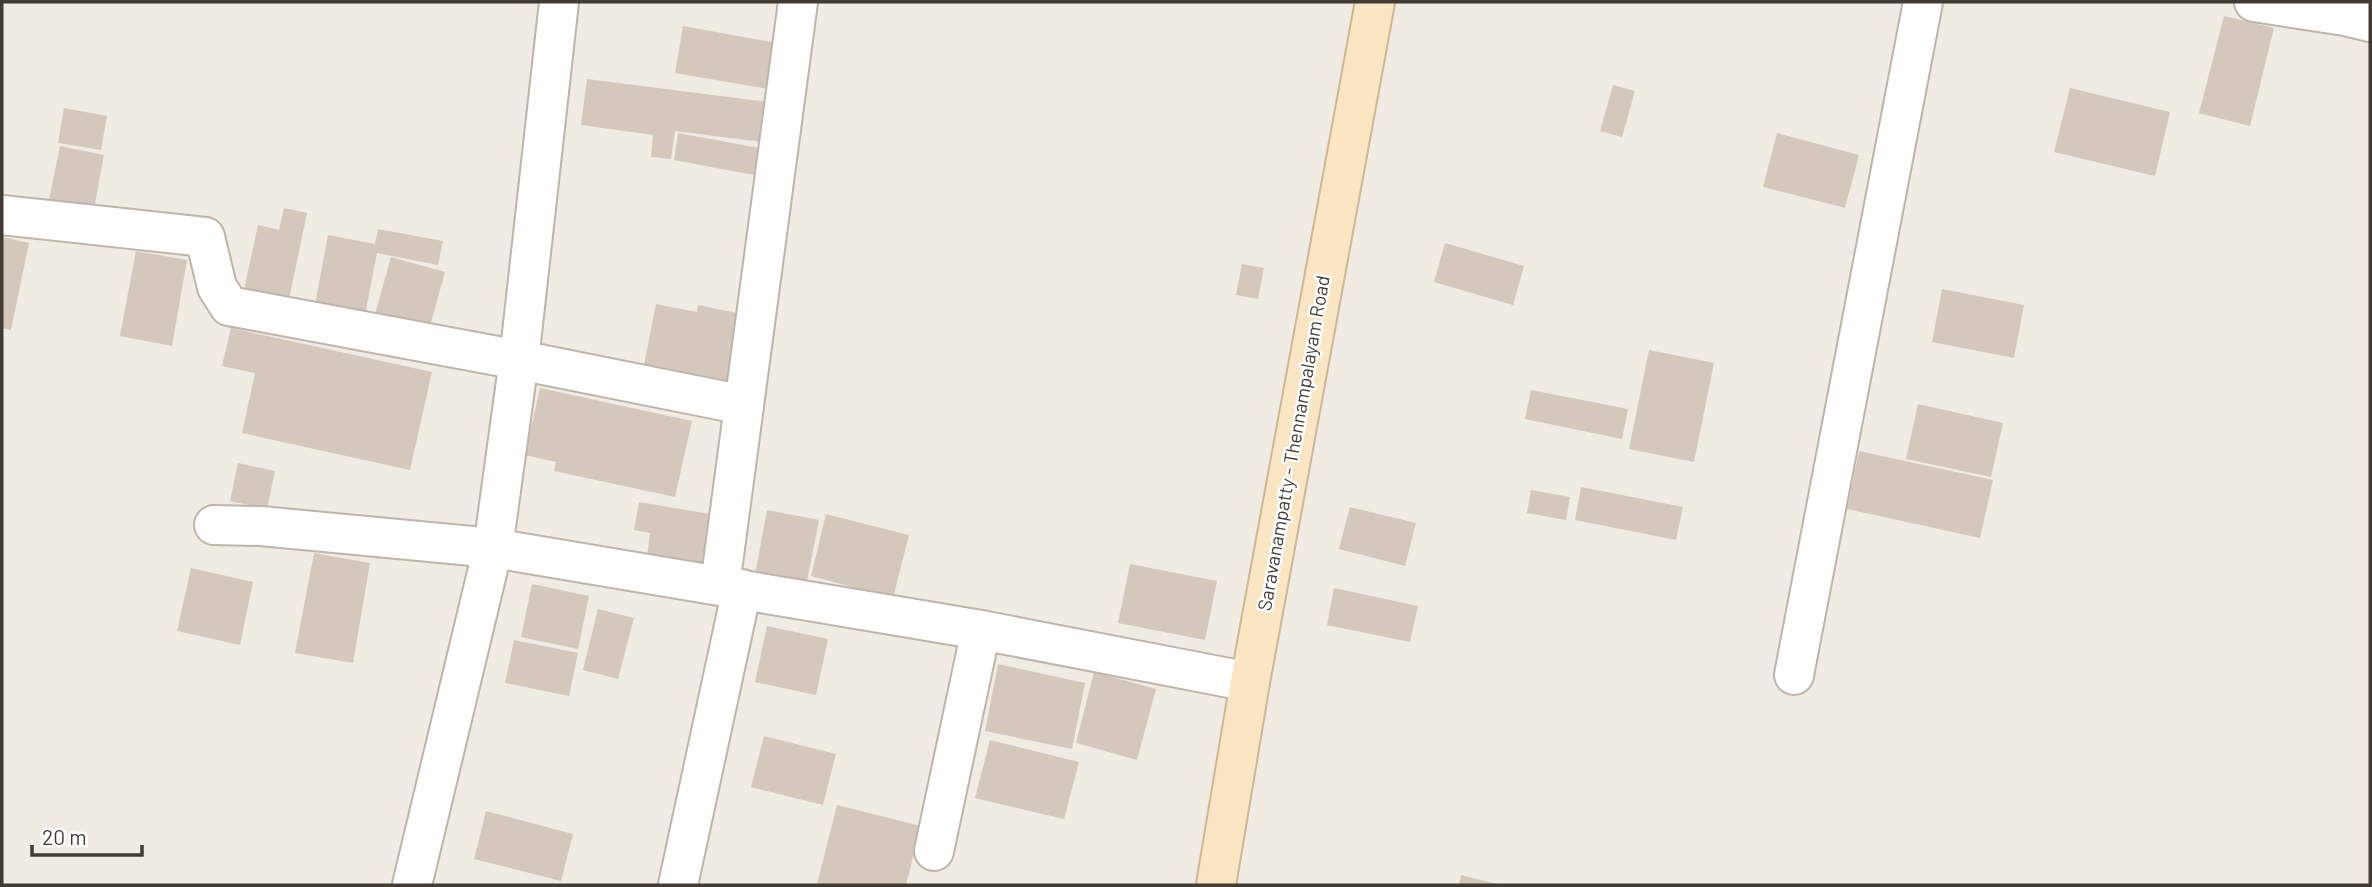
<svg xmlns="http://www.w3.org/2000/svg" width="2372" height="887" font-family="Barlow,sans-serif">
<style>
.building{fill:#d4c8bd}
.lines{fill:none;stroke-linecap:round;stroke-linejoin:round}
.minor-casing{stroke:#beb4aa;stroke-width:42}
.secondary-casing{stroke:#cdb896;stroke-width:42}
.minor{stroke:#fff;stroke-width:38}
.secondary{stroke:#fae6c3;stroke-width:38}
.labels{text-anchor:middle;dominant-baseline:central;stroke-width:5;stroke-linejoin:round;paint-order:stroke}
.street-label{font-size:19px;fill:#413b34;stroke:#fff}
</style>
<rect width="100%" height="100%" fill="#f0ebe3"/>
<g class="building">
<path d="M2224 16 2274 28 2250 126 2199 113Z"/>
<path d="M683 26 777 43 768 89 675 73Z"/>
<path d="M587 79 767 102 762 142 675 131 671 159 651 157 653 135 581 125Z"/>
<path d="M1613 85 1635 91 1622 137 1600 131Z"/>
<path d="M2070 88 2170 112 2155 176 2054 152Z"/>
<path d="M64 108 107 116 101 150 58 143Z"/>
<path d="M678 133 759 148 754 175 674 160Z"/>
<path d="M1777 133 1859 155 1845 208 1763 187Z"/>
<path d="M60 146 104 155 93 214 48 205Z"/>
<path d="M284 208 307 213 288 304 243 294 258 225 279 230Z"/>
<path d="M378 229 443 241 438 265 377 253 364 320 314 310 328 235 375 244Z"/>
<path d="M2 237 29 243 11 330 2 328Z"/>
<path d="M1445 243 1524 266 1513 305 1434 282Z"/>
<path d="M136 251 187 260 172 346 120 336Z"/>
<path d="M391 257 445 272 428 333 374 318Z"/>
<path d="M1242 264 1264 268 1258 299 1236 295Z"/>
<path d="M1942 289 2024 305 2014 358 1932 342Z"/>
<path d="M656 304 697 312 698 305 747 315 732 393 642 375Z"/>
<path d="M231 328 432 372 410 470 242 433 255 373 222 366Z"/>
<path d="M1649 350 1714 363 1694 462 1629 449Z"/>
<path d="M540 388 692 421 675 497 554 471 556 462 525 455Z"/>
<path d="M1531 390 1628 409 1622 439 1525 419Z"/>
<path d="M1918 404 2003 423 1991 477 1906 459Z"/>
<path d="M1859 451 1993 480 1980 538 1847 509Z"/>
<path d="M238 463 275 471 267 509 230 501Z"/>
<path d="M1581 487 1683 507 1676 540 1575 520Z"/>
<path d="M1531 490 1570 497 1566 520 1527 513Z"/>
<path d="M639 502 710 514 701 567 647 557 650 533 634 530Z"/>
<path d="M1350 507 1416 523 1405 566 1339 549Z"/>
<path d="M767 510 819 520 806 586 755 575Z"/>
<path d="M826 514 909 535 893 598 811 576Z"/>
<path d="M314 553 370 563 353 663 295 653Z"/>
<path d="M1130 564 1217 581 1205 640 1118 623Z"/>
<path d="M191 568 253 582 240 645 177 631Z"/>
<path d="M532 584 589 596 578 649 521 637Z"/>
<path d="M1334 588 1418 606 1410 642 1327 625Z"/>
<path d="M598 609 634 618 618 679 583 670Z"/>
<path d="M767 626 828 639 816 695 755 682Z"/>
<path d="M514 640 578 653 569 696 505 683Z"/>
<path d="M998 664 1085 683 1072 749 985 731Z"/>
<path d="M1094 672 1156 689 1137 760 1076 743Z"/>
<path d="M764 736 836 754 823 805 751 787Z"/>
<path d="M990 740 1079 762 1064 819 975 798Z"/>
<path d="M837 805 921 826 906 885 817 884Z"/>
<path d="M486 811 573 834 561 881 474 859Z"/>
<path d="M1461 875 1497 884V885H1459Z"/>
</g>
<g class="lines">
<defs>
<g id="minor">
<path d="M559 2 519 360 493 548 981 630 1250 682"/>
<path d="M2254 2 2345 16 2370 22"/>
<path d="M2 215 205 237 217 287 229 306 519 360 744 405"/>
<path d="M214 525 261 526 493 548 412 885"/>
<path d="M720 585 798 2"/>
<path d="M1794 675 1923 2"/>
<path d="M934 851 981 630"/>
<path d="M678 885 742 589"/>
</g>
<path id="secondary" d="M1216 885 1250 682 1375 2"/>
</defs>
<use href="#minor" class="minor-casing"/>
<use href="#secondary" class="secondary-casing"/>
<use href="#minor" class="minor"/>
<use href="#secondary" class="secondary"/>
</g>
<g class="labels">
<g class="street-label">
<text transform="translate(1293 443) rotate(-80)">Saravanampatty - Thennampalayam Road</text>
</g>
</g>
<rect width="2372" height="887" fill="none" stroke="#413b34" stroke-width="7"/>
<path d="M32 845v10h110v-10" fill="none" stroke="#413b34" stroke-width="3.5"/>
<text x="42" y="845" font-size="21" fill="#413b34" stroke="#ffffff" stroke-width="5" paint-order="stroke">20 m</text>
</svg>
